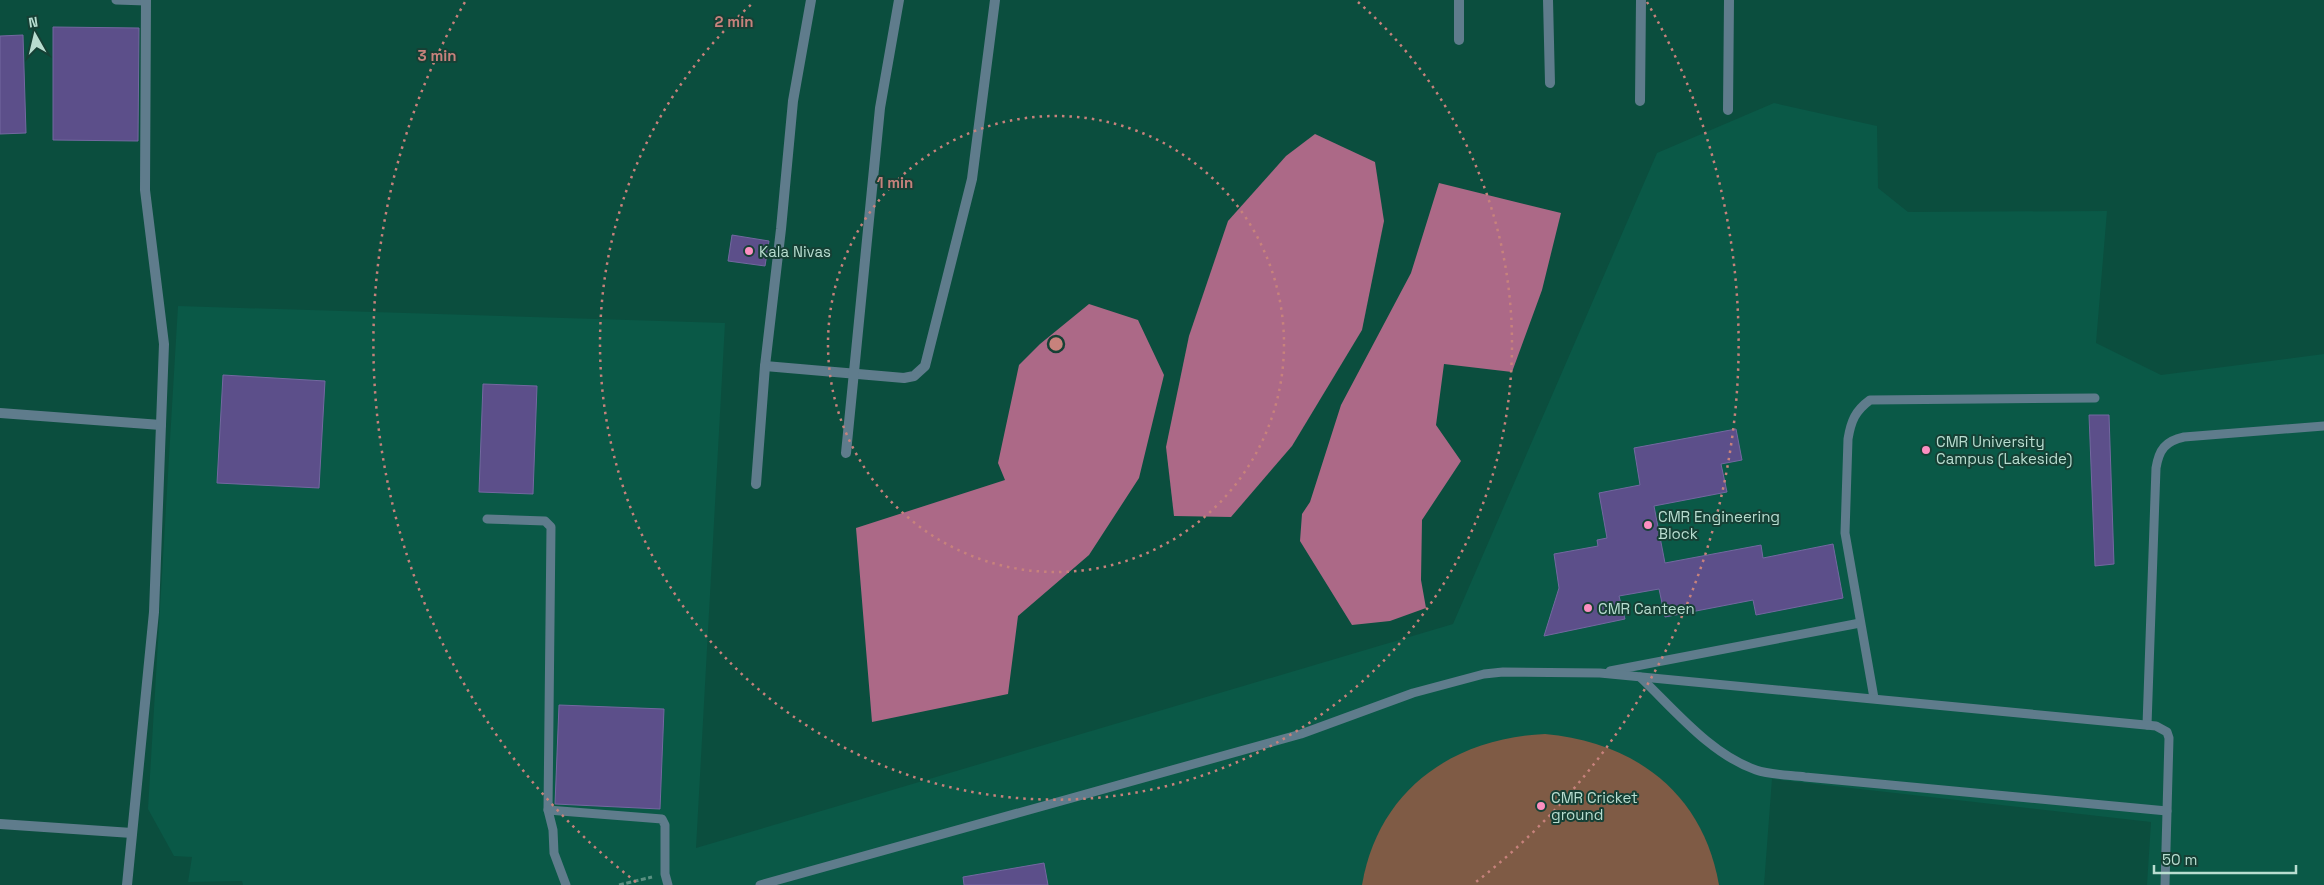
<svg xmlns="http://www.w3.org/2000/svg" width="2324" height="885" font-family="'Space Grotesk',sans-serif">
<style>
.built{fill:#0a5947}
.green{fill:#7f5b45}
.water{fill:#ac6987}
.building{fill:#5c4f8a;stroke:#7368a0}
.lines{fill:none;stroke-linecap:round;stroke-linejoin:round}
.path{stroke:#5a9081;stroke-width:3;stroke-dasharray:5 2.5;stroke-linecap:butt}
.lane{stroke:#5f7c8c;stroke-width:9}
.street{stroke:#5f7c8c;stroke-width:10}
.ring{fill:none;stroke:#c7827c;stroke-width:2.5;stroke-dasharray:2.5 5}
.poi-dot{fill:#fc8fc1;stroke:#164035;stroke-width:2}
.labels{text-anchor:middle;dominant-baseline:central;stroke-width:4;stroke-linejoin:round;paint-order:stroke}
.poi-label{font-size:15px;fill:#b8ddd0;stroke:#164035;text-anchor:start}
.centre{fill:#c7827c;stroke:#164035;stroke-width:2.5}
.ring-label{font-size:15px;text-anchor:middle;font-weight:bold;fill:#c7827c;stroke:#164035;stroke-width:4;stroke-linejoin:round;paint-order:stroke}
</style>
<rect width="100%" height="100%" fill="#0b4e3e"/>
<path class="built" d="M1774 103 1877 126 1878 188 1908 212 2107 211 2096 343 2161 375 2324 354V885H2147L2151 822 1772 779 1764 885H243L242 881 188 882 192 857 174 856 148 809 178 306 725 323 696 848 1453 624 1657 153Z"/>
<path class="green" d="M1545 734C1635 742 1703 793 1719 885H1362C1378 790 1453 738 1545 734Z"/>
<g class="water">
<path d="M1315 134 1375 162 1384 221 1362 330 1292 446 1231 517 1174 516 1166 447 1189 336 1228 221 1286 156Z"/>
<path d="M1439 183 1561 213 1542 290 1512 372 1444 364 1436 425 1461 461 1422 520 1421 580 1426 608 1390 621 1352 625 1300 541 1302 514 1310 502 1341 405 1411 273Z"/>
<path d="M1089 304 1138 320 1164 375 1139 478 1089 555 1018 616 1008 694 872 722 856 528 1005 480 998 463 1019 365 1040 344Z"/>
</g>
<g class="building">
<path d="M53 27 139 28 138 141 53 140Z"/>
<path d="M23 35 26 133 0 134V36Z"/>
<path d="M732 235 769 241 765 266 728 261Z"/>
<path d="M223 375 325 381 319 488 217 483Z"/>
<path d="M483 384 537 386 533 494 479 492Z"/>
<path d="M2089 415H2109L2114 564 2095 566Z"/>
<path d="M1736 429 1742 460 1721 464 1727 492 1654 506 1665 563 1761 545 1763 558 1833 544 1843 598 1756 615 1753 600 1665 617 1659 589 1619 596 1625 619 1544 636 1559 588 1554 554 1598 546 1597 540 1607 538 1599 493 1640 485 1634 448Z"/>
<path d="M559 705 664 709 660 809 555 804Z"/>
<path d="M1044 863 1048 885H964L963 877Z"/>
</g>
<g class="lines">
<path class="path" d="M619 885 652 877"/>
<g class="lane">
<path d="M116 0 146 1"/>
<path d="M487 519 545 521 551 527 548 810 553 830 554 853 566 885"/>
<path d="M1610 671 1860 623"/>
<path d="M1640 677C1674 709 1710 754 1756 770 1771 775 1789 775 1805 777L2167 811"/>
<path d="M1874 698 1845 533 1848 439C1851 421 1855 411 1870 400L2095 398"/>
<path d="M2147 725 2156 468C2159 450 2165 441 2184 437L2324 426"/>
<path d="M548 810 662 819 665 825V874L668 885"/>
<path d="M760 885 1301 734 1413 693 1484 674 1503 672 1600 673 2156 726 2167 732 2169 738 2165 885"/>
</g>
<g class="street">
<path d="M811 0 793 101 781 229 765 366 904 378 914 376 925 366 972 179 995 0"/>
<path d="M1459 0V40"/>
<path d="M1548 0 1550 83"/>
<path d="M1640 101 1641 0"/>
<path d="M1728 110 1729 0"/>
<path d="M0 413 161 425"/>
<path d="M846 453 880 108 899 0"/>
<path d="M756 484 765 366"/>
<path d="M0 824 132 833"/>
<path d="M127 885 154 612 164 344 145 190 146 0"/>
</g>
</g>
<g class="ring">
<circle cx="1056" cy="344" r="228"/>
<path d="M1358 2A456 456 0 1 1 754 2"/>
<path d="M636 882A683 683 0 0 1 465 2M1647 2A683 683 0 0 1 1476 882"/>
</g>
<g class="poi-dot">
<circle cx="749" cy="251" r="5"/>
<circle cx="1926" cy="450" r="5"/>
<circle cx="1648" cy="525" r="5"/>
<circle cx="1588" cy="608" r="5"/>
<circle cx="1541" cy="806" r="5"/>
</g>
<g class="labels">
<g class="poi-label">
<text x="759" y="251">Kala Nivas</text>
<text x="1936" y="441">CMR University<tspan x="1936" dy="17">Campus (Lakeside)</tspan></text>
<text x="1658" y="516">CMR Engineering<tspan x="1658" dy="17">Block</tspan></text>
<text x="1598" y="608">CMR Canteen</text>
<text x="1551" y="797">CMR Cricket<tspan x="1551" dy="17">ground</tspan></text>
</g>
</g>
<circle cx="1056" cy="344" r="8" class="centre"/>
<g class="ring-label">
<text x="734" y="27">2 min</text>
<text x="437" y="61">3 min</text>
<text x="895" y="188">1 min</text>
</g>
<g transform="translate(35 35) rotate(352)" stroke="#164035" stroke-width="4" paint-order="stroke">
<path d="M0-4L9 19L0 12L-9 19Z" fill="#b8ddd0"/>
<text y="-8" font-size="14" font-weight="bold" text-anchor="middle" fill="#b8ddd0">N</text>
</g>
<path d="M2154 865v8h142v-8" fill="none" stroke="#b8ddd0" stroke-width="2.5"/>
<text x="2162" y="865" font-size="15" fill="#b8ddd0" stroke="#164035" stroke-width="4" paint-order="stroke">50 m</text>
</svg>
